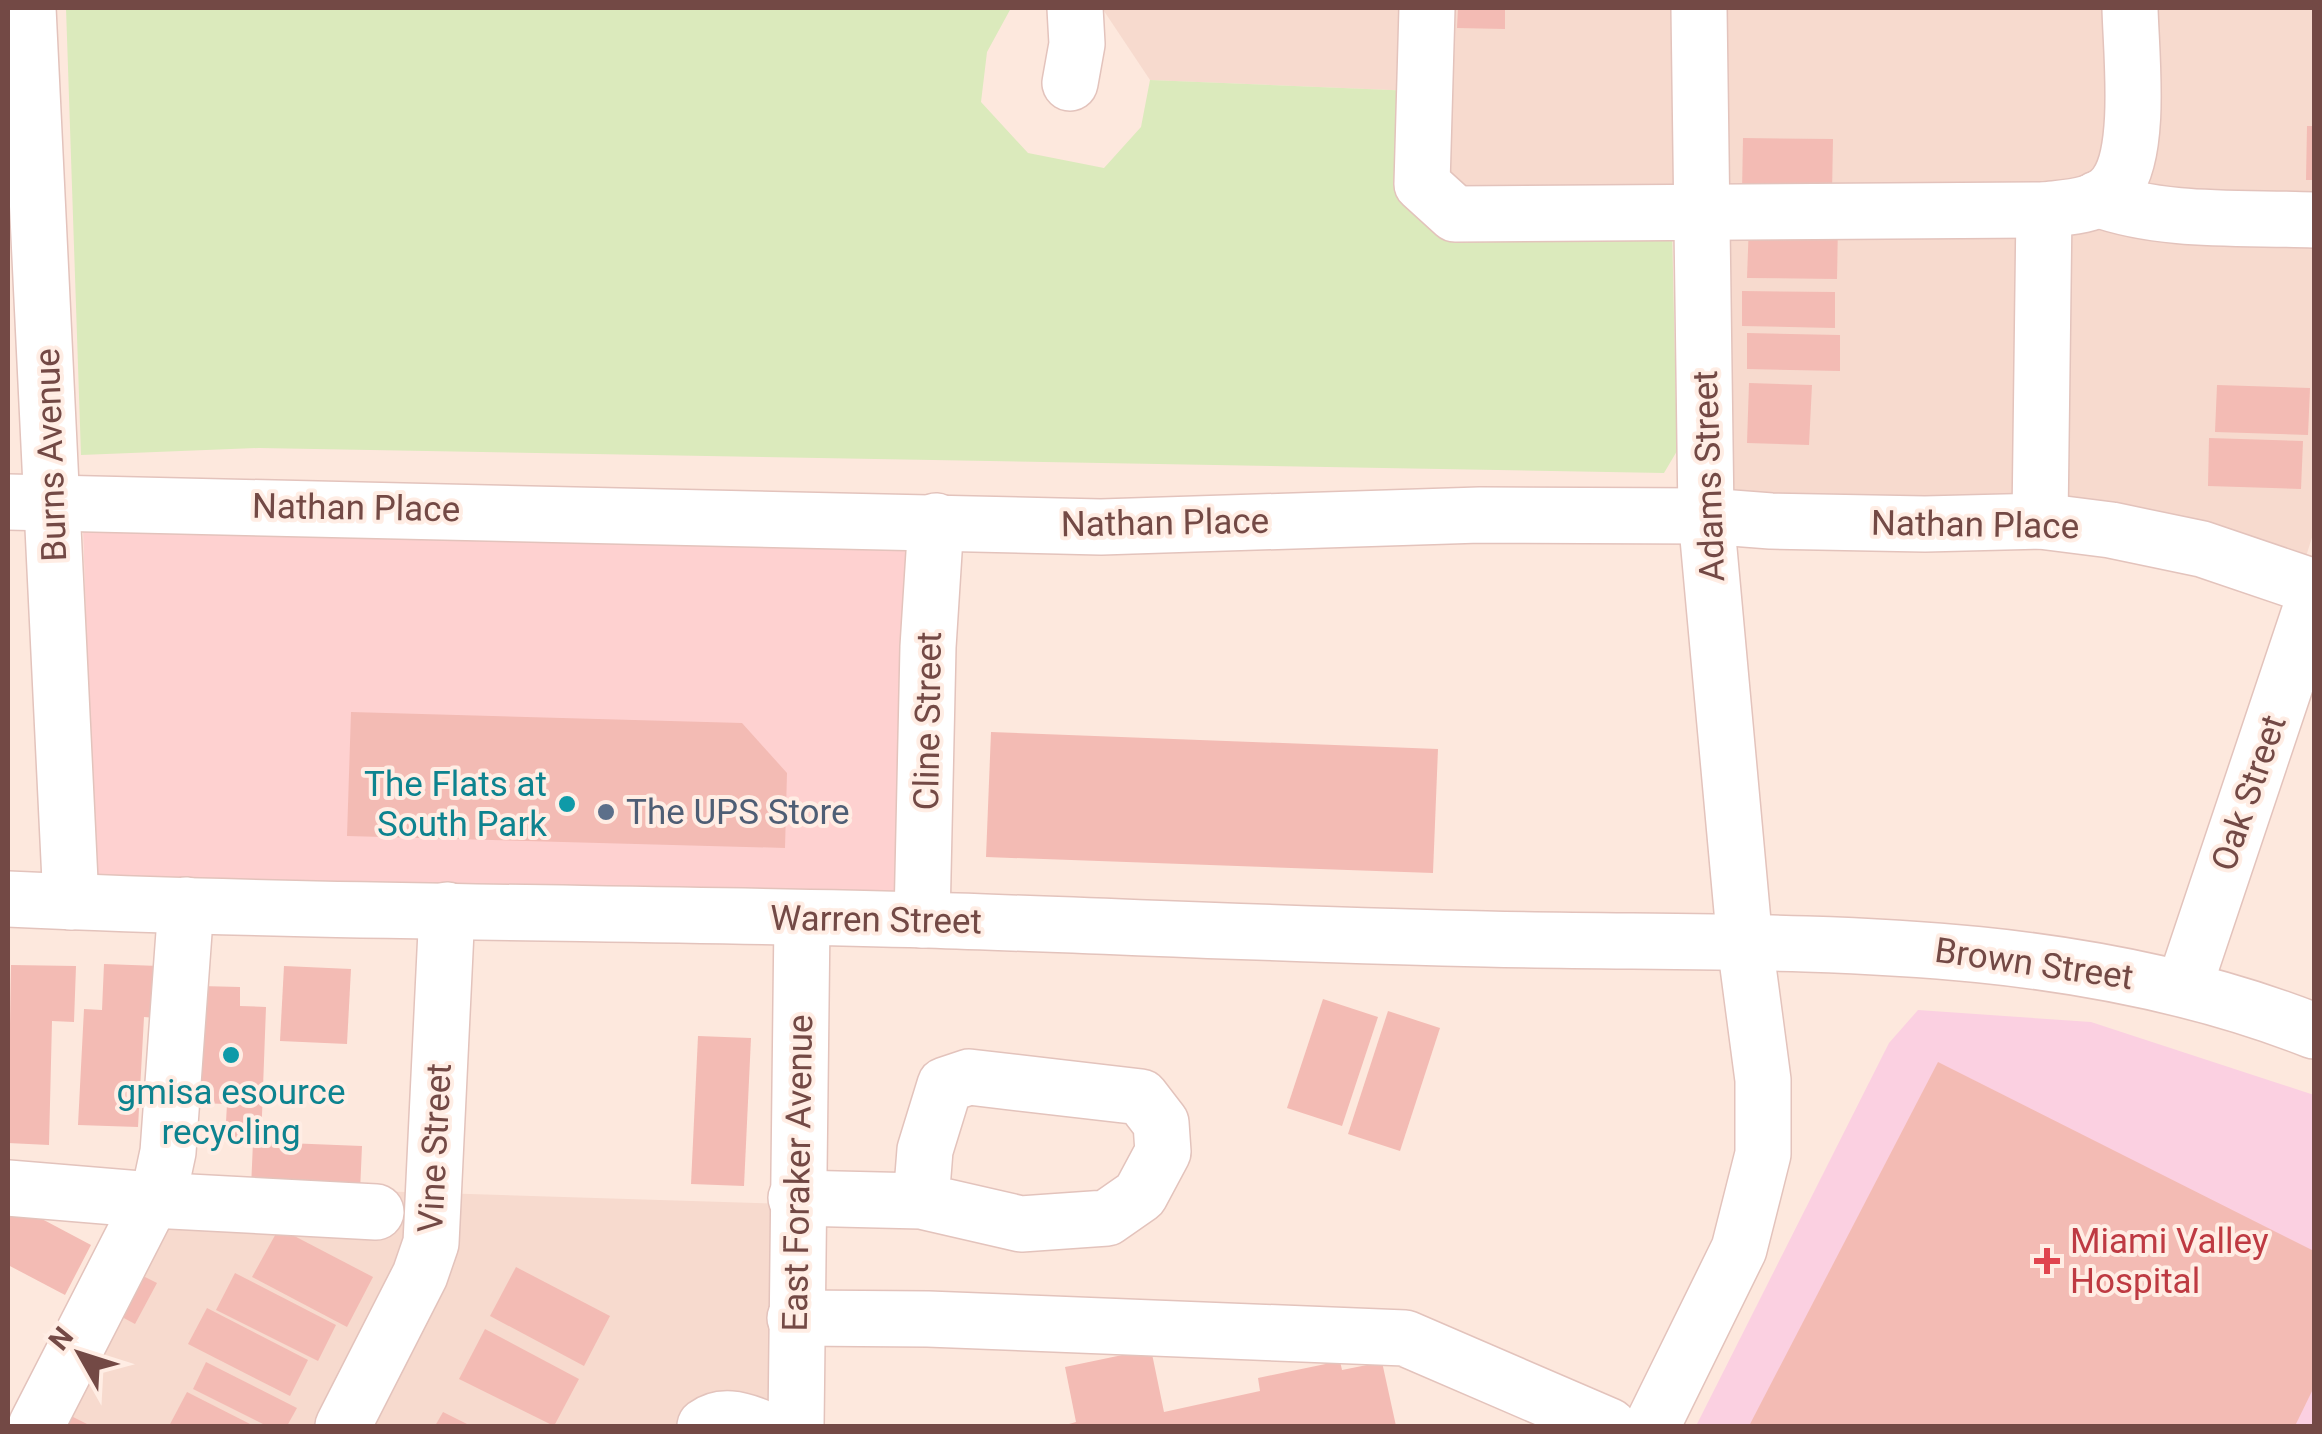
<svg xmlns="http://www.w3.org/2000/svg" width="2322" height="1434" font-family="Roboto,sans-serif">
<style>
.residential{fill:#f7dace}
.commercial{fill:#fed1d0}
.medical{fill:#fbd0e1}
.green{fill:#dbeabc}
.building{fill:#f3bbb4}
.lines{fill:none;stroke-linecap:round;stroke-linejoin:round}
.minor-casing{stroke:#e3c3bc;stroke-width:58}
.minor{stroke:#fff;stroke-width:55}
.culture-dot{fill:#0f9aa8;stroke:#ffede4;stroke-width:4}
.service-dot{fill:#5c6f8a;stroke:#ffede4;stroke-width:4}
.health-dot{fill:#e0444e;stroke:#ffede4;stroke-width:4}
.labels{text-anchor:middle;dominant-baseline:central;stroke-width:8;stroke-linejoin:round;paint-order:stroke}
.street-label{font-size:35px;fill:#734945;stroke:#ffede4}
.culture-label{font-size:35px;fill:#0d838f;stroke:#ffede4;text-anchor:end}
.service-label{font-size:35px;fill:#4e5e75;stroke:#ffede4;text-anchor:start}
.health-label{font-size:35px;fill:#be3a42;stroke:#ffede4;text-anchor:start}
</style>
<rect width="100%" height="100%" fill="#fde8dd"/>
<g class="residential">
<path d="M1102 8H2314V531L2303 566 1689 505 1690 211 1413 206 1415 91 1150 80Z"/>
<path d="M149 1184 790 1204 783 1426H24Z"/>
</g>
<path class="commercial" d="M83 530 912 536 910 906 95 883Z"/>
<path class="medical" d="M1918 1010 2091 1022 2314 1095V1426H1696L1889 1043Z"/>
<path class="green" d="M66 8H1011L987 52 981 102 1028 153 1104 168 1141 127 1150 80 1415 91 1414 206 1672 227 1677 451 1664 473 259 448 81 455Z"/>
<g class="building">
<path d="M1458 8H1505V29L1457 28Z"/>
<path d="M2307 126H2314V180H2306Z"/>
<path d="M1743 138 1833 139 1832 194 1742 192Z"/>
<path d="M1749 223 1838 224 1837 279 1747 278Z"/>
<path d="M1742 291 1835 292V328L1742 326Z"/>
<path d="M1747 333 1840 335V371L1747 369Z"/>
<path d="M1749 383 1812 385 1809 445 1747 443Z"/>
<path d="M2217 385 2310 388 2308 435 2215 432Z"/>
<path d="M2209 438 2303 441 2301 489 2208 486Z"/>
<path d="M351 712 742 723 787 773 785 848 347 836Z"/>
<path d="M991 732 1438 749 1433 873 986 857Z"/>
<path d="M104 964 159 966 156 1018 144 1017 138 1127 78 1125 84 1009 102 1010Z"/>
<path d="M11 965 76 966 74 1022 52 1021 49 1145 8 1143Z"/>
<path d="M284 966 351 969 347 1044 280 1041Z"/>
<path d="M201 986 240 987V1006L266 1007 261 1142 362 1146 360 1192 251 1188 253 1142 225 1140 227 1104 196 1103Z"/>
<path d="M1323 999 1378 1017 1342 1126 1287 1108Z"/>
<path d="M1388 1011 1440 1028 1400 1151 1348 1134Z"/>
<path d="M698 1036 751 1038 744 1186 691 1184Z"/>
<path d="M1938 1062 2314 1251V1387L2295 1426H1749Z"/>
<path d="M8 1201 91 1245 65 1295 8 1265Z"/>
<path d="M279 1228 373 1277 347 1327 252 1277Z"/>
<path d="M516 1267 610 1316 584 1366 490 1316Z"/>
<path d="M129 1269 157 1283 135 1324 107 1309Z"/>
<path d="M235 1273 336 1325 318 1361 216 1310Z"/>
<path d="M207 1308 308 1360 290 1396 188 1344Z"/>
<path d="M485 1329 579 1379 554 1426 459 1379Z"/>
<path d="M1151 1349 1164 1412 1260 1391 1258 1378 1340 1361 1342 1370 1382 1362 1396 1426H1062L1076 1422 1065 1367Z"/>
<path d="M206 1362 297 1408 287 1426H267L193 1389Z"/>
<path d="M187 1392 254 1426H169Z"/>
<path d="M57 1409 91 1426H47Z"/>
<path d="M443 1412 471 1426H435Z"/>
</g>
<g class="lines">
<defs>
<g id="minor">
<path d="M28 8 71 902"/>
<path d="M1427 8 1422 184 1455 214 2044 210"/>
<path d="M1070 83 1077 44 1075 8"/>
<path d="M2097 199C2164 223 2244 217 2314 220"/>
<path d="M8 502 1101 527 1480 515 1706 516 1771 521 1925 524 2040 521 2111 530 2202 549 2314 587"/>
<path d="M2040 521 2044 210C2068 207 2100 207 2116 185 2142 150 2131 52 2130 8"/>
<path d="M8 899C314 913 621 912 927 920 1114 926 1300 935 1486 939 1764 946 2051 927 2314 1031"/>
<path d="M922 920 928 647 936 521"/>
<path d="M2184 987 2314 599"/>
<path d="M8 1188 152 1200 376 1212"/>
<path d="M796 1198 921 1201 1021 1224 1107 1218 1140 1195 1163 1152 1161 1123 1141 1097 969 1077 945 1085 925 1150 921 1201"/>
<path d="M795 1318 928 1319 1405 1338 1609 1426"/>
<path d="M36 1426 162 1180 168 1152 186 905"/>
<path d="M343 1426 420 1275 431 1243 447 910"/>
<path d="M705 1426C721 1414 740 1419 757 1426"/>
<path d="M796 1426 802 919"/>
<path d="M1652 1426 1739 1249 1763 1154V1080L1745 944 1706 516 1699 8"/>
</g>
</defs>
<use href="#minor" class="minor-casing"/>
<use href="#minor" class="minor"/>
</g>
<g class="culture-dot">
<circle cx="567" cy="804" r="10"/>
<circle cx="231" cy="1055" r="10"/>
</g>
<circle class="service-dot" cx="606" cy="812" r="10"/>
<path class="health-dot" d="M2042 1246h10v10h10v10h-10v10h-10v-10h-10v-10h10z"/>
<g class="labels">
<g class="street-label">
<text transform="translate(51 455) rotate(-92)">Burns Avenue</text>
<text transform="translate(1709 476) rotate(-92)">Adams Street</text>
<text transform="translate(356 508) rotate(1)">Nathan Place</text>
<text transform="translate(1165 523) rotate(-1)">Nathan Place</text>
<text transform="translate(1975 525) rotate(1)">Nathan Place</text>
<text transform="translate(928 721) rotate(-89)">Cline Street</text>
<text transform="translate(2249 793) rotate(-71)">Oak Street</text>
<text transform="translate(876 920) rotate(1)">Warren Street</text>
<text transform="translate(2034 964) rotate(8)">Brown Street</text>
<text transform="translate(435 1148) rotate(-87)">Vine Street</text>
<text transform="translate(798 1173) rotate(-89)">East Foraker Avenue</text>
</g>
<g class="culture-label">
<text x="547" y="784">The Flats at<tspan x="547" dy="40">South Park</tspan></text>
<text x="231" y="1092" text-anchor="middle">gmisa esource<tspan x="231" dy="40">recycling</tspan></text>
</g>
<g class="service-label">
<text x="626" y="812">The UPS Store</text>
</g>
<g class="health-label">
<text x="2070" y="1241">Miami Valley<tspan x="2070" dy="40">Hospital</tspan></text>
</g>
</g>
<rect width="2322" height="1434" fill="none" stroke="#734945" stroke-width="20"/>
<g transform="translate(80 1354) rotate(309)" stroke="#ffede4" stroke-width="8" paint-order="stroke">
<path d="M0-8L18 38L0 25L-18 38Z" fill="#734945"/>
<text y="-15" font-size="28" font-weight="bold" text-anchor="middle" fill="#734945">N</text>
</g>
</svg>
